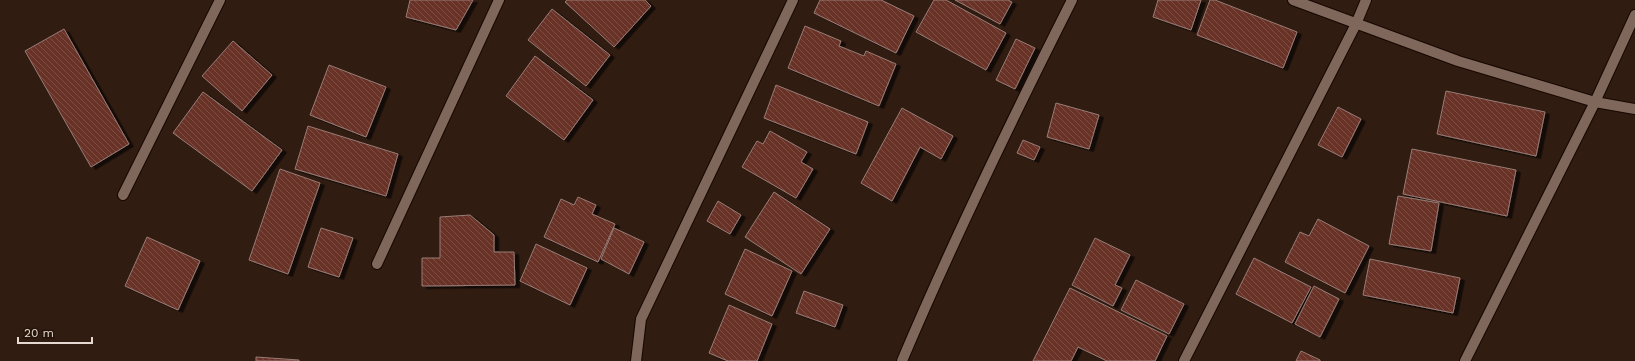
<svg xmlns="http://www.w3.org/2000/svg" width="1635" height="361" font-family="'Work Sans',sans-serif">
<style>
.building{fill:url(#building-back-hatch);stroke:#987c76;filter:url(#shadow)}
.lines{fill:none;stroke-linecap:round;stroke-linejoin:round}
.street-casing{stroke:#170601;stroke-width:12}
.street{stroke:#7f685b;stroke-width:10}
</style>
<defs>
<pattern id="building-back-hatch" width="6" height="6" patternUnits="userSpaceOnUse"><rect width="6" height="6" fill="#683025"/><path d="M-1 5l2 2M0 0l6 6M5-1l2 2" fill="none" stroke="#7e4d44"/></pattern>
<filter id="shadow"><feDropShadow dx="4.5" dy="2.5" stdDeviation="0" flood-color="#0009"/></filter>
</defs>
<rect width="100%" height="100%" fill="#301c11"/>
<g class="building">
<path d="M410 0H473L456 30 406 17Z"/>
<path d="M567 0H645L651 6 614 47 565 2Z"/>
<path d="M820 0H881L914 16 896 53 814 13Z"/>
<path d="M934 0H946L1006 33 986 70 916 32Z"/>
<path d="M955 0H1008L1012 2 1000 24Z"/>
<path d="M1158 0H1201L1191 30 1153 17Z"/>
<path d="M1210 0H1215L1297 32 1283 68 1197 35Z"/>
<path d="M552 9 610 55 586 86 528 40Z"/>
<path d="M805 26 841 41 839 46 864 56 866 51 896 64 879 106 788 68Z"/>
<path d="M64 29 129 144 91 167 25 51Z"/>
<path d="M1016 39 1035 48 1015 89 996 80Z"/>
<path d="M233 41 272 75 242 111 202 76Z"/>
<path d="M535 56 593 100 564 140 506 96Z"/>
<path d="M329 65 386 87 366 137 310 115Z"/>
<path d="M776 85 868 122 856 154 764 118Z"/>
<path d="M1446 91 1545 112 1536 156 1437 134Z"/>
<path d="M203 92 282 150 252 191 173 133Z"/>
<path d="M1056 103 1099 115 1089 149 1047 137Z"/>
<path d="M1338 107 1361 119 1342 157 1318 145Z"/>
<path d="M902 108 953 136 941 159 920 147 892 201 861 183Z"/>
<path d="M308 126 398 154 386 196 295 169Z"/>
<path d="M770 131 807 152 801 162 813 169 796 198 742 167 757 141 763 144Z"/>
<path d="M1023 140 1040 147 1034 160 1017 153Z"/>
<path d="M1412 149 1516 170 1507 216 1403 194Z"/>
<path d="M280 169 320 183 288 274 249 260Z"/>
<path d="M774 192 830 229 801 274 745 237Z"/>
<path d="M1398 196 1439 203 1431 251 1389 244Z"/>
<path d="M578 197 596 205 592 214 615 224 598 262 544 237 561 199 574 205Z"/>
<path d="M718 201 741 215 730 234 707 221Z"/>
<path d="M470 215 494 235V252H514L515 285 422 286V258H440V217Z"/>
<path d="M1318 219 1369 246 1345 293 1285 262 1300 232 1309 236Z"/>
<path d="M321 228 353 238 339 277 308 267Z"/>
<path d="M614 228 644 242 629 274 601 259Z"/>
<path d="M147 237 200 261 178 310 125 286Z"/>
<path d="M1095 238 1130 255 1115 285 1122 288 1113 306 1072 285Z"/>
<path d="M536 244 587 268 570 305 520 281Z"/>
<path d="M745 249 792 271 772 316 725 294Z"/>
<path d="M1254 258 1311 287 1292 323 1236 294Z"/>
<path d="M1370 259 1460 278 1453 313 1363 295Z"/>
<path d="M1136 280 1184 304 1169 334 1121 310Z"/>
<path d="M1314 286 1339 299 1320 337 1295 324Z"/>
<path d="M1070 288 1167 336 1155 361H1107L1078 347 1071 361H1033Z"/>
<path d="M804 291 843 305 835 327 796 313Z"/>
<path d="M729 305 772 324 757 361H728L709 353Z"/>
<path d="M1301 351 1320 360V361H1296Z"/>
<path d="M256 357 299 360V361H256Z"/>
</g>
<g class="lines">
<defs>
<g id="street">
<path d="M1293 0 1458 61 1595 102 1635 109"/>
<path d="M123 195 220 0"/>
<path d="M377 264 499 0"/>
<path d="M636 361 641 319 793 0"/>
<path d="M902 361C954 238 1012 119 1072 0"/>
<path d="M1184 361 1356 24 1366 0"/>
<path d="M1465 361 1595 102 1635 15"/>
</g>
</defs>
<use href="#street" class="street-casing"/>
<use href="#street" class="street"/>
</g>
<path d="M18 337v6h74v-6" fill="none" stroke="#e6d9d1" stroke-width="2"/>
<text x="24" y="337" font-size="12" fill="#e6d9d1" stroke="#251308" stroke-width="3" paint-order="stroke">20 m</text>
</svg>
